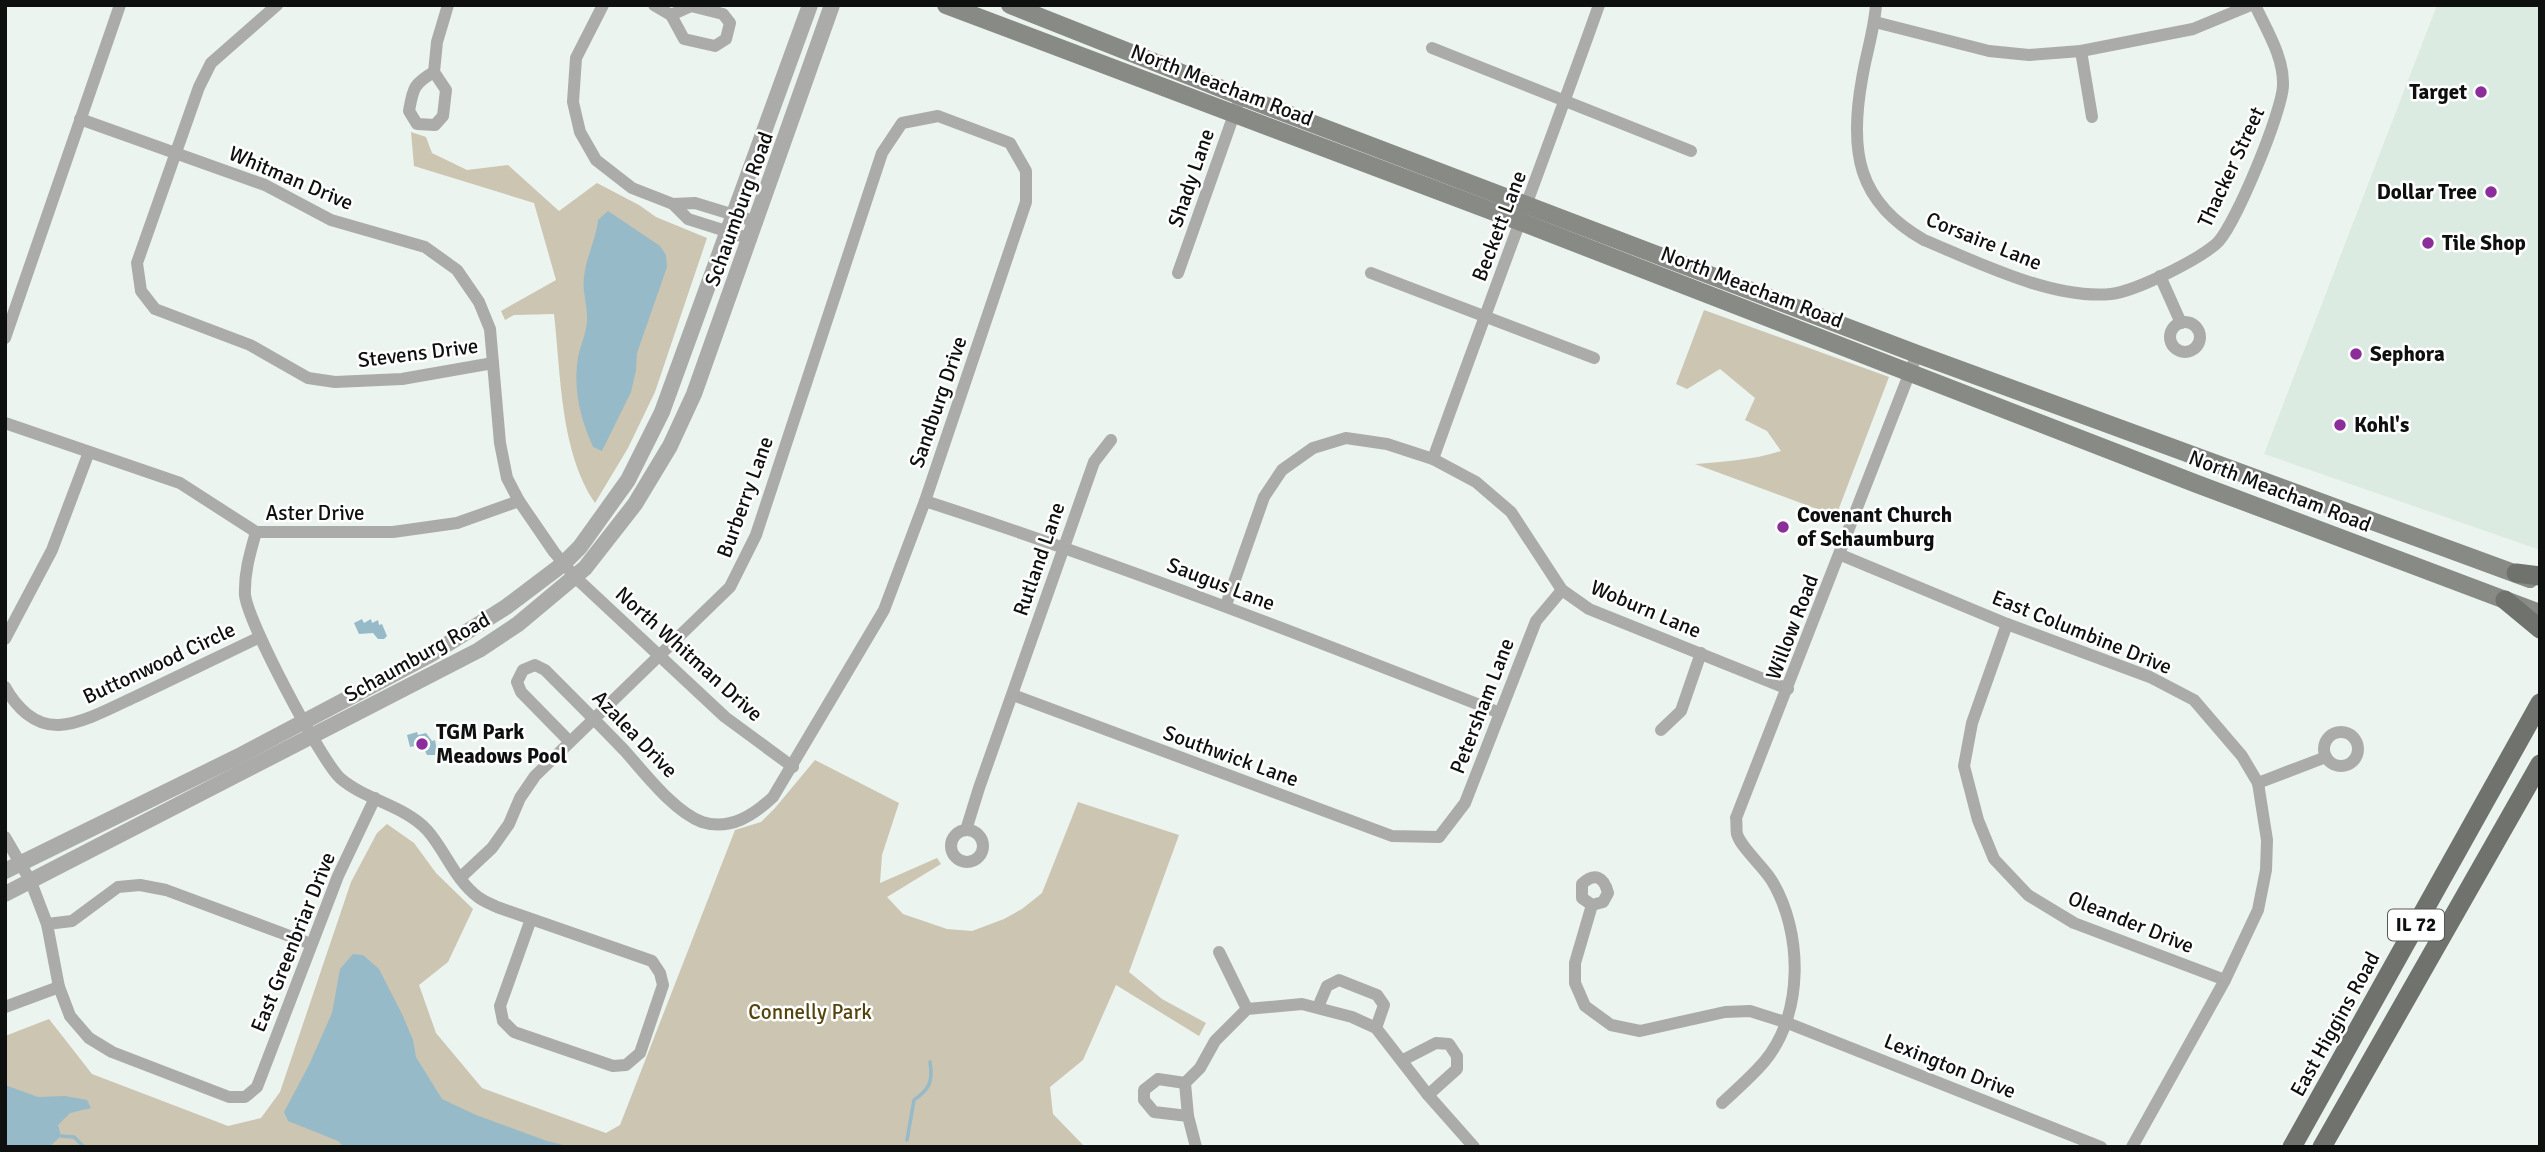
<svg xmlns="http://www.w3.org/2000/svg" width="2545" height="1152" font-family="Signika,sans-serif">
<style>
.built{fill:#dcebe1}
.green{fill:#ccc5b2}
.water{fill:#96bac8}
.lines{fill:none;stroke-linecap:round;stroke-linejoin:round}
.stream{stroke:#96bac8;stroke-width:3.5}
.minor{stroke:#abaca9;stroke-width:12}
.tertiary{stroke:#abaca9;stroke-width:16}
.secondary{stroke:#888a86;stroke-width:18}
.primary{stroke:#70726d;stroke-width:19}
.poi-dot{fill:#8b2e99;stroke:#fff;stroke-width:2.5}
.labels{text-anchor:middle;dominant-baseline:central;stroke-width:5;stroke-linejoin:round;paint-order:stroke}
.shield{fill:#fff;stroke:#565857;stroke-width:2}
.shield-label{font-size:19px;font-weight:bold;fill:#0e100f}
.street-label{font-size:21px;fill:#0e100f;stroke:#fff}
.poi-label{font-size:21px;font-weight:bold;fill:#0e100f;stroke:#fff;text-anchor:start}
.park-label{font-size:21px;fill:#54430c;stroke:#fff}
</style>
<rect width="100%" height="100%" fill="#ecf4ef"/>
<path class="built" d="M2437 5H2540V550L2264 454Z"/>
<g class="green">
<path d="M411 132 426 137 432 153 467 170 508 165 559 211 597 183 639 205 656 217 707 238 655 392 628 448 595 503C560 452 561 375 554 314L514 315 505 320 501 311 556 280 534 203 414 166Z"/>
<path d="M1704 310 1889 377 1836 516 1695 464C1724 462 1753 460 1781 451L1767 431 1745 420 1755 398 1720 369 1687 389 1676 384Z"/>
<path d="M815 760 899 803 882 855 880 883 937 858 941 864 887 897 903 914 947 929 972 931 1004 919 1022 909 1042 893 1078 802 1179 835 1129 972 1162 999 1206 1023 1199 1036 1116 985 1083 1060 1050 1087 1053 1114 1085 1147H5V1036L49 1019 92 1074 228 1126 261 1118 280 1092 351 882 377 833 387 824 414 843 436 873 473 909 448 962 419 985 436 1033 482 1088 606 1133 620 1125 735 830 761 822 775 808Z"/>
</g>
<g class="water">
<path d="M608 211 660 246 666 255 667 267 637 353 636 370 631 392 602 451 593 447C580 417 573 390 578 357 581 344 586 334 587 321 588 306 582 292 584 277 586 257 596 240 598 220Z"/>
<path d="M362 619 364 623 371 619 372 623 378 620 379 625 382 624 387 636 384 639H378L373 633 359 634 354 623Z"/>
<path d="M417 732 418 735 426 733 432 741 435 740 437 751 435 755H427L424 749H421L420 745 410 747 407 735Z"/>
<path d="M353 954 363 955 379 969 402 1014 413 1040 416 1057 442 1099 476 1115 547 1141 572 1147H344L338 1141 288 1121 284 1112 309 1065 332 1013 340 969Z"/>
<path d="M5 1085 38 1097 65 1096 87 1100 91 1108 70 1113 58 1125 61 1136 49 1147H5Z"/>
</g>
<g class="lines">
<g class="stream">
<path d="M61 1136 74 1137 84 1147"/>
<path d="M907 1140 914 1100C930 1089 933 1081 930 1062"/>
</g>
<g class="minor">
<path d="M277 5 211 63 199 87 137 263 141 291 155 309 250 345 308 378 335 382 402 379 493 363"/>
<path d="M603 5 576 58 573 102 580 132 596 160 632 188 673 204 688 219 751 239"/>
<path d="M654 5 671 15"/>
<path d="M1876 5C1874 31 1866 54 1862 79 1849 151 1857 202 1924 240 1977 262 2053 300 2111 294 2136 291 2196 261 2216 244 2234 229 2283 110 2283 85 2284 57 2266 29 2255 5"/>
<path d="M691 6 723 14 730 23 726 39 715 46 684 39 671 15Z"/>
<path d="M1875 22 1989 51 2029 55 2081 51 2193 29 2251 5"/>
<path d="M1432 48 1691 151"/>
<path d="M2081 51 2092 117"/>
<path d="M434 72C413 84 413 89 409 111L417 124 435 125 443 116 446 90 434 72 437 42 448 5"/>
<path d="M80 119 265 185 331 220 425 247 457 270 479 302 490 329 500 443 507 478 519 501 554 552 575 577 725 717 793 767"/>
<path d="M673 204 695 203 757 222"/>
<path d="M1178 273 1237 106"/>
<path d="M1371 273 1594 358"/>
<path d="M2160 276 2181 323"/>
<circle cx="2185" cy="337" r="15"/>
<path d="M5 338 120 5"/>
<path d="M5 423 180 483 256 532H393L457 523 519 501"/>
<path d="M1433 459C1487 308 1545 157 1599 5"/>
<path d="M925 501C1120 564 1309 638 1500 713"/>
<path d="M256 532C250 553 244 573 245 595 248 622 320 759 340 778 365 800 404 805 427 830 445 850 455 880 478 897 483 901 491 904 497 907L652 961 660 973 663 985 640 1053 626 1065 613 1066 514 1032 503 1021 500 1006 531 919"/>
<path d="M1841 555 2007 624 2150 677 2194 700 2242 756 2258 783 2267 840 2266 870 2258 910 2225 980 2132 1147"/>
<path d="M1226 605 1264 497 1282 470 1313 448 1346 438 1387 444 1433 459 1476 482 1511 512 1562 590 1589 609 1788 689"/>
<path d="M2007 624 1972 723 1964 766 1978 820 1994 859 2028 895 2074 923 2225 980"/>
<path d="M5 639 52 550 89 452"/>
<path d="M5 687C16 707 34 726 59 725 83 724 117 705 139 695 179 676 220 656 260 637"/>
<path d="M1013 695 1392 836 1439 837 1465 803 1536 621 1562 590"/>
<path d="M1661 730 1681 711 1701 653"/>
<circle cx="2341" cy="749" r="17"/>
<path d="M2258 783 2326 757"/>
<circle cx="967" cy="846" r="16"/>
<path d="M966 830 979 788 1094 462 1111 440"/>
<path d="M5 837 31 882 47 924 59 987 70 1016 89 1038 112 1052 229 1097H245L257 1087 338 876 375 798"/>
<path d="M460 878 492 848 509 824 520 798 535 776 730 587 756 535 882 153 902 123 938 116 1010 143 1026 171V202L925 501 884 610 773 797C754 815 730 831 702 822 674 812 644 772 624 750 598 723 571 696 545 670L535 665 523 670 517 682 521 692 570 742"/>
<path d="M1592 905 1582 898V884C1595 872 1604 877 1608 893L1603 902 1592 905 1575 963V983L1585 1006 1611 1025 1640 1031 1725 1012 1750 1011 1785 1022 2101 1147"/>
<path d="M47 924 72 921 118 887 140 885 166 890 311 944"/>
<path d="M1219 952 1247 1009"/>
<path d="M5 1007 59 987"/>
<path d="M1318 1007 1327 986 1339 980 1377 995 1384 1005 1376 1028"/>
<path d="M1403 1060 1436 1043 1449 1044 1457 1056V1069L1428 1095"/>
<path d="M1185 1083 1158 1079 1144 1090V1100L1154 1112 1188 1116"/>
<path d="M1722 1103C1736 1090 1751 1077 1764 1062 1804 1014 1803 933 1772 881 1764 867 1741 848 1737 834 1736 830 1737 823 1736 818L1917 354"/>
<path d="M1196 1147 1188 1116 1185 1083 1200 1068 1215 1041 1247 1009 1302 1004 1352 1017 1376 1028 1428 1095 1474 1147"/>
</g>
<g class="tertiary">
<path d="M5 871 237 757 430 655 506 607 563 564 580 547 628 480 662 412 810 5"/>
<path d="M5 894 479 650 518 624 585 568 635 504 670 446 694 394 832 5"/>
</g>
<g class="secondary">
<path d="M946 5 1521 222 2197 484 2540 613"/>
<path d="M1010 5 1240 96 1917 354 2530 579"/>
</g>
<g class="primary">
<path d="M2516 573 2540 576"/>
<path d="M2505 600 2540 629"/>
<path d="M2292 1147 2540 703"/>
<path d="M2322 1147 2540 764"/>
</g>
</g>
<g class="poi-dot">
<circle cx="2481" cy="92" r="7"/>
<circle cx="2491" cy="192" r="7"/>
<circle cx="2428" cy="243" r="7"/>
<circle cx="2356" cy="354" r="7"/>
<circle cx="2340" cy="425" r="7"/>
<circle cx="1783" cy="527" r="7"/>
<circle cx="422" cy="744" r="7"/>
</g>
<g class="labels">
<rect class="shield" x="2388" y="909.5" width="56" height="31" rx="5"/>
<g class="shield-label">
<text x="2416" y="925">IL 72</text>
</g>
<g class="street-label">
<text transform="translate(1222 85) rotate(21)">North Meacham Road</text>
<text transform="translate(2231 167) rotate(-65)">Thacker Street</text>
<text transform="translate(291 178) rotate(23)">Whitman Drive</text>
<text transform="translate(1191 178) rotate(-71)">Shady Lane</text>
<text transform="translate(739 209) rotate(-70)">Schaumburg Road</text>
<text transform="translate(1499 226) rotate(-69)">Beckett Lane</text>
<text transform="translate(1984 241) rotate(22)">Corsaire Lane</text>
<text transform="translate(1752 287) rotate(21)">North Meacham Road</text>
<text transform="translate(418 353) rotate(-7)">Stevens Drive</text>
<text transform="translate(938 402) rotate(-71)">Sandburg Drive</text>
<text transform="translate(2280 491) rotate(21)">North Meacham Road</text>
<text transform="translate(745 497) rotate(-70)">Burberry Lane</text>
<text x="315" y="513">Aster Drive</text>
<text transform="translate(1039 559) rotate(-71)">Rutland Lane</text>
<text transform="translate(1221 584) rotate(21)">Saugus Lane</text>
<text transform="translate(1646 609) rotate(23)">Woburn Lane</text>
<text transform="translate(1792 627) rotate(-69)">Willow Road</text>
<text transform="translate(2082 632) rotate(22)">East Columbine Drive</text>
<text transform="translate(689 654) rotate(42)">North Whitman Drive</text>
<text transform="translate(417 657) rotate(-29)">Schaumburg Road</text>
<text transform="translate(159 663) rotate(-25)">Buttonwood Circle</text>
<text transform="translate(1482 706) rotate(-69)">Petersham Lane</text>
<text transform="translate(635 734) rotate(46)">Azalea Drive</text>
<text transform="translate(1231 756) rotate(20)">Southwick Lane</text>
<text transform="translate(2131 922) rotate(22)">Oleander Drive</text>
<text transform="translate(293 942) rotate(-68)">East Greenbriar Drive</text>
<text transform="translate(2335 1024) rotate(-61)">East Higgins Road</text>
<text transform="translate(1950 1066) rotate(22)">Lexington Drive</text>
</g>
<g class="poi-label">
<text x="2467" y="92" text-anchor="end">Target</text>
<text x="2477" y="192" text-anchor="end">Dollar Tree</text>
<text x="2442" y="243">Tile Shop</text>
<text x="2370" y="354">Sephora</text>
<text x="2354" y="425">Kohl's</text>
<text x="1797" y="515">Covenant Church<tspan x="1797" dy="24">of Schaumburg</tspan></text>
<text x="436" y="732">TGM Park<tspan x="436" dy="24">Meadows Pool</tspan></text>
</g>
<g class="park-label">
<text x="810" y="1012">Connelly Park</text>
</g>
</g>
<rect width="2545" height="1152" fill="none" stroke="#0e100f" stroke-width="14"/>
</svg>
